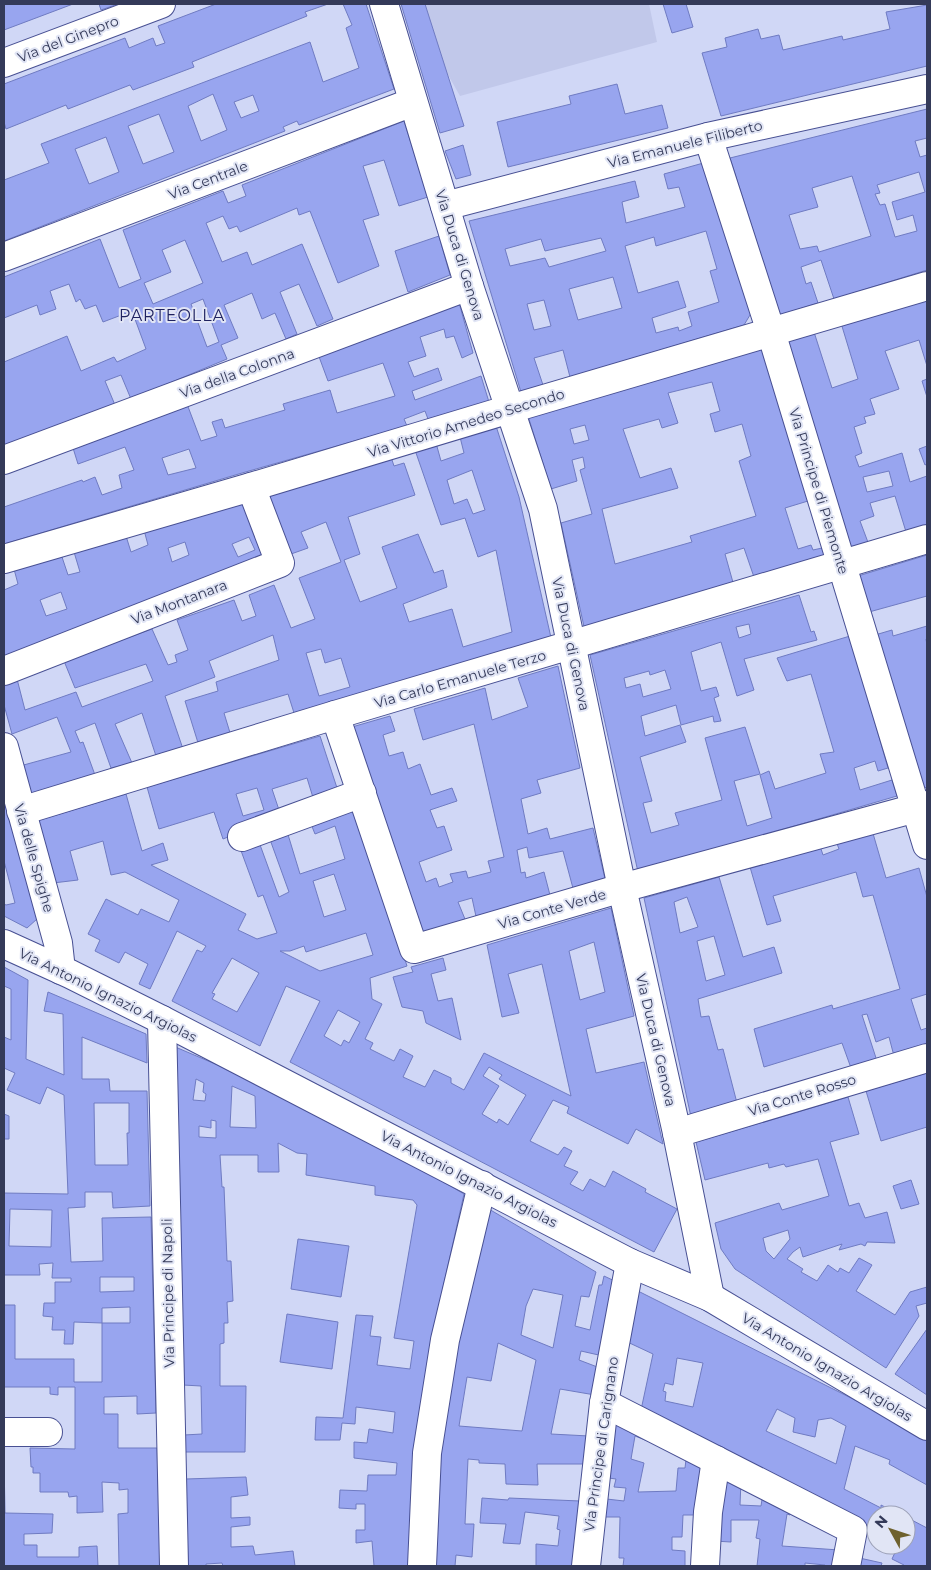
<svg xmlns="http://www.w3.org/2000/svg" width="931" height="1570" font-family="Montserrat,sans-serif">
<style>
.built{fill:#c1c8ea}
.building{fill:#98a5ef;stroke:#6f7bc2;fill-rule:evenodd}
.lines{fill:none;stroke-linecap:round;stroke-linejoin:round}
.minor-casing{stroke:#485093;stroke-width:30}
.minor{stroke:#fff;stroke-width:28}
.labels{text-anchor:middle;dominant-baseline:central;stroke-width:4;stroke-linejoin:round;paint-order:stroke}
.street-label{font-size:14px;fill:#343a59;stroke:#e1e5f5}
.quarter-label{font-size:16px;letter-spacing:1px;fill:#1f2260;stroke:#e1e5f5}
</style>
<rect width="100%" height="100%" fill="#d0d7f6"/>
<path class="built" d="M408 4H649L657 42 460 96Z"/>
<g class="building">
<path d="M4 4H73L4 30Z"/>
<path d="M99 4H118L101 10Z"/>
<path d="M216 4H328L305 12 307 16 192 62 194 67 133 90 130 85 68 109 66 105 6 129 4 122V84L125 38 129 48 153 38 156 46 165 43 158 26Z"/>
<path d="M343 4H366L394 89 299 125 297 121 283 127 285 131 4 241V180L49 163 41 144 310 42 323 82 359 68 346 28 352 25ZM213 94 227 130 201 141 188 106ZM253 95 259 111 241 118 234 102ZM159 114 174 152 143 164 128 126ZM106 137 119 172 89 184 75 149Z"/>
<path d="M401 4H425L464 126 440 133Z"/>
<path d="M663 4H686L693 27 672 33Z"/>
<path d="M927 5V66L721 116 702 53 727 47 725 38 758 29 761 39 779 35 783 50 842 36 843 40 890 29 886 12Z"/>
<path d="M617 84 625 114 662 105 668 128 508 167 497 122 571 104 569 96Z"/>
<path d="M927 109V140V138L915 141 920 157 927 155V270L834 299 821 260 801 267 806 284 811 282 818 303 780 315 730 158ZM919 172 925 192 892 202 897 220 913 215 917 231 895 237 885 204 880 205 875 194 880 193 877 185ZM852 176 871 236 819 252 817 246 800 249 789 215 818 207 812 188Z"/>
<path d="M404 121 428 197 399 206 384 160 363 166 379 215 363 220 379 266 338 283 310 211 299 215 297 208 240 232 237 226 229 229 223 216 206 223 222 262 247 252 252 265 302 244 333 319 317 326 299 284 280 292 297 334 286 339 275 313 262 319 252 293 224 305 238 338 221 345 227 359 131 399 121 375 105 381 115 405 4 448V362L67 336 81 371 114 357 117 362 146 349 132 311 103 322 96 305 85 309 80 299 76 302 69 284 50 291 56 309 40 315 37 305 4 318V277L100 239 119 288 141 279 123 230 223 191 228 203 246 196 242 185ZM185 240 203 283 153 304 144 283 171 272 162 250ZM203 299 219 342 207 347 191 304Z"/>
<path d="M463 145 471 175 456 179 445 151Z"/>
<path d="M707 162 753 310 744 325 570 377 563 350 534 358 543 385 521 392 469 221 635 181 639 197 622 202 626 223 685 207 679 187 668 189 664 174ZM706 231 717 269 710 271 719 302 688 312 692 326 679 331 678 327 656 333 652 318 686 307 678 281 638 293 625 246 654 237 656 246ZM601 238 606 251 549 267 545 258 510 266 505 249 541 239 545 251ZM613 277 622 308 578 320 569 289ZM544 300 551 326 534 330 527 304Z"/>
<path d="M439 236 450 275 408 292 395 251Z"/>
<path d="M927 297V366L919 340 885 351 899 389 870 399 875 414 864 417 866 423 854 427 862 453 855 456 859 467 902 453 910 482 927 476V529L907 535 895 496 870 503 874 516 860 521 869 545 851 551 787 339 814 332 832 388 858 379 841 323ZM889 471 893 486 867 492 863 477Z"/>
<path d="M458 299 473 353 462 358 454 336 446 338 444 329 420 337 426 356 408 362 414 377 438 368 442 380 412 391 415 400 481 376 489 402 428 419 425 411 404 419 407 426 242 473 4 544V507L82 480 83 482 95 477 102 495 122 488 119 475 134 470 125 447 78 464 73 448 187 404 201 441 217 436 212 422 222 419 225 428 285 410 283 404 330 390 337 413 395 396 383 363 328 381 318 354ZM189 449 196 468 168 475 162 458Z"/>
<path d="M763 346 808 501 785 508 798 549 811 545 813 550 822 548 826 559 755 580 744 548 725 554 734 586 585 631 561 523 592 514 580 470 585 468 583 457 572 460 577 481 551 489 528 416ZM712 382 720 411 710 414 715 432 742 424 751 456 739 461 756 516 690 536 692 542 615 564 602 509 678 488 671 468 640 478 623 429 659 419 662 428 678 423 668 393ZM585 425 589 440 574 444 570 429Z"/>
<path d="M927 379V397L922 381Z"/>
<path d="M496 426 519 497 552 642 295 716 288 694 224 713 231 736 199 746 185 701 218 691 216 682 279 660 273 635 209 661 215 677 165 696 183 749 156 756 142 713 115 724 132 763 111 768 95 723 75 731 80 743 83 742 95 775 28 797 20 766 71 752 57 717 12 734 4 705V683L17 679 25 710 76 692 82 707 153 681 146 664 75 688 64 661 152 629 168 665 177 662 175 655 188 650 177 620 234 600 242 621 256 616 249 595 274 585 291 628 315 619 299 578 341 562 326 522 301 532 308 548 291 554 268 494 391 457 394 466 404 463 415 495 348 517 360 554 344 560 360 602 397 588 382 547 418 534 434 573 443 570 447 587 403 604 409 622 452 609 463 647 512 632 496 550 478 557 465 518 441 525 415 450 436 443 441 461 464 453 460 437ZM472 470 485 510 473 514 467 499 454 504 447 480ZM321 649 325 663 341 658 350 687 319 696 306 653Z"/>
<path d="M927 446V464L925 465 919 449Z"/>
<path d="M244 500 266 561 4 656V590L18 584 14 569 61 554 68 575 80 572 74 552 126 536 131 552 148 545 144 530ZM249 537 255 550 238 557 232 544ZM185 542 189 555 172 562 168 548ZM61 592 67 609 46 616 40 600Z"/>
<path d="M927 555V596L869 612 858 576Z"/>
<path d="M799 595 811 632 814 631 817 640 744 659 754 690 737 696 721 642 691 652 701 691 716 687 719 696 714 698 721 721 714 722 713 716 681 725 676 705 641 716 645 736 680 725 686 742 640 757 652 801 643 803 651 833 679 825 675 813 722 800 705 738 745 727 760 774 734 781 747 826 772 818 760 775 769 771 775 789 826 773 820 754 834 752 811 674 787 681 777 658 850 636 888 768 878 771 875 761 854 768 860 790 892 780 897 796 638 872 590 655ZM749 624 751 634 739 638 736 627ZM665 670 671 689 643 697 640 684 626 688 624 678 649 671 650 675Z"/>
<path d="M927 626V639H926L927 645V787L921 789 875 635 892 630 893 636Z"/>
<path d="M558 666 580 768 537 780 541 793 521 799 528 834 547 828 550 839 593 828 606 883 574 892 563 851 529 858 527 847 517 850 521 873 525 872 526 878 544 872 551 899 477 921 472 898 458 902 467 924 424 937 352 727 390 716 395 731 383 735 389 756 403 752 408 769 420 764 431 795 452 788 457 801 430 810 437 828 444 826 452 850 419 862 426 882 436 878 439 887 453 882 450 874 466 871 468 878 491 872 488 861 504 857 474 724 423 740 414 709 485 688 492 720 528 707 518 678Z"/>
<path d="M320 736 339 794 315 804 307 778 272 789 281 816 223 839 214 812 159 829 147 787ZM257 788 264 810 243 816 236 794Z"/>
<path d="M126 794 142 851 163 843 168 860 151 865 246 914 238 930 257 939 277 933 263 895 258 897 240 848 259 842 279 897 289 892 268 834 286 828 300 874 345 859 335 826 315 834 309 819 354 802 407 966 370 978 372 999 382 1004 365 1039 373 1043 370 1049 394 1061 400 1049 413 1056 403 1077 425 1087 434 1070 451 1078V1083L464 1090 484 1053 571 1096 542 964 508 974 519 1013 502 1017 487 945 611 908 634 1016 586 1029 596 1073 644 1062 663 1144 636 1129 628 1144 567 1113 569 1107 553 1100 530 1141 558 1155 564 1147 572 1151 564 1166 578 1172 570 1184 583 1191 590 1179 605 1187 613 1171 646 1189 645 1192 677 1209 654 1252 290 1062 320 1001 286 986 260 1046 172 1001 197 950 202 952 206 946 177 931 150 989 139 984 148 964 125 952 119 963 95 951 100 940 88 934 106 899 138 915 141 909 169 922 179 900 125 872 111 875 103 841 70 851 78 880 53 883 36 821ZM334 874 346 910 324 917 313 881ZM366 933 373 955 320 971 280 951H290L304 946 306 952ZM594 942 605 992 580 1000 569 951ZM232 958 259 973 237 1012 212 999 215 994 212 993ZM338 1010 360 1022 349 1043 344 1040 341 1046 324 1036ZM489 1067 502 1075 499 1079 526 1095 508 1125 499 1119 497 1123 482 1114 499 1086 483 1076Z"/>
<path d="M4 800 37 919 27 928 4 916V904L6 905 15 903 4 861Z"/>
<path d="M872 830 886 878 919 868 927 897V994L911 999 921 1030 927 1028V1046L894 1056 889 1037 876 1042 867 1014 862 1015 877 1061 851 1068 842 1043 764 1067 754 1029 832 1005 833 1009 900 989 873 895 863 897 856 872 773 896 781 921 767 925 750 867 820 846 823 855 839 849 836 841Z"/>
<path d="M719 877 743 957 774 947 782 973 698 999 701 1017 709 1016 718 1050 723 1049 737 1103 691 1117 644 898ZM687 897 698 927 680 933 674 902ZM714 936 725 975 706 981 697 941Z"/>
<path d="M443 958 446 970 431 974 438 1001 452 998 461 1040 426 1023 423 1011 402 1007 393 977 413 972 411 967Z"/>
<path d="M4 967 28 980 26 1059 64 1075 63 1014 44 1011 48 992 146 1034 147 1063 82 1037V1079H109L110 1091H147L150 1206 113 1208 112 1192H85V1207L68 1208 71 1262 103 1261 102 1218 151 1217 156 1413 137 1414V1396L104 1397V1414H118V1448H157L161 1566H119L118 1514 128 1513V1489L119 1490V1483L102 1482 103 1512 77 1513V1496L69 1497 68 1492H40V1473H33V1467H31L30 1448 75 1449V1387H58V1395L50 1394V1387H4V1305H15V1359H74V1382H102V1323L74 1322 73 1344H64L65 1330H52L53 1317 43 1316 44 1303H55V1282H71V1278H52L53 1263 39 1264 40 1275H4V1193L68 1194 64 1095 47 1087 40 1104 7 1090 15 1073 4 1068V1037L11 1040V989L4 986ZM94 1103H129V1133H127L128 1165H95ZM10 1209 52 1210 51 1247 9 1246ZM100 1277H134V1291L100 1292ZM130 1307V1323H102V1308Z"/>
<path d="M173 1046 220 1066 380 1145 464 1194 438 1310 417 1450 410 1566H374L372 1541 356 1543V1530H365V1504H356V1509L339 1508 340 1490 367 1491 368 1475H396L397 1463 354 1458V1442L367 1443 369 1429 393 1433 395 1412 356 1407 355 1424 342 1423 340 1440H315L316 1417 343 1418 356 1315 373 1316 370 1336 381 1337 377 1365 410 1369 414 1341 394 1338 417 1205 413 1200 375 1195V1186L306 1175 307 1154 297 1153 278 1143 279 1172H258V1155H220L222 1187H224L227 1261H231L233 1301 227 1302 228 1323H224V1343L220 1344V1386H246L245 1452H185L184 1435 202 1434 201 1386 183 1385ZM196 1079 204 1083 203 1092 206 1094 205 1101 193 1100ZM232 1086 255 1096 256 1128 230 1127ZM211 1120 216 1121V1138L199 1137V1126L211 1128Z"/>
<path d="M927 1073V1127L881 1141 866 1091Z"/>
<path d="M848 1097 859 1134 830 1142 849 1206 859 1203 865 1218 887 1212 895 1243 867 1242 865 1246 861 1244 839 1250 842 1244 803 1257 800 1247 793 1252 787 1259 803 1269 801 1272 817 1281 828 1265 838 1272 840 1268 849 1273 859 1258 872 1265 856 1291 895 1315 910 1292 927 1287V1303L916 1306 919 1316 886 1368 735 1269 721 1249 715 1223 779 1203 782 1210 829 1196 818 1159 786 1167 784 1164 769 1168 768 1163 705 1180 696 1142ZM788 1230 790 1239 774 1259 766 1251 763 1238Z"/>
<path d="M4 1114 9 1116V1139H4Z"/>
<path d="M911 1180 919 1204 901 1209 893 1186Z"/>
<path d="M482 1205 596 1272 589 1297 581 1296 575 1326 590 1330 599 1285H602L604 1276 619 1283 603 1356 581 1351 579 1360 600 1368 595 1395 560 1389 551 1434 589 1436 585 1464H537L538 1485 506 1484 505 1464 479 1463V1460L468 1459 465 1524H474L472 1557 456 1555 455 1566H431L438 1445ZM533 1289 563 1295 553 1348 521 1335 526 1306ZM498 1343 536 1360 522 1431 459 1426 467 1377 491 1381Z"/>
<path d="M298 1239 349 1246 341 1297 291 1289Z"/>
<path d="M632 1288 853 1399 927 1439V1485L889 1464 890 1460 855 1446 844 1489 881 1508V1505L901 1515H876V1534L641 1410 653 1354 621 1339ZM677 1358 703 1363 693 1407 665 1401 666 1392 663 1391 665 1383 673 1385ZM777 1409 795 1418 793 1432 815 1437 818 1420 831 1418 846 1426 836 1464 766 1431Z"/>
<path d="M287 1314 338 1322 332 1369 280 1362Z"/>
<path d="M927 1329V1395L895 1374Z"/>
<path d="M613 1418 670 1450 635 1436 631 1459 644 1463 638 1492 676 1491 678 1468H685L687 1451 704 1460 699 1515H683L682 1537H672V1550L685 1551V1566H623L624 1558H619L620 1517H595L598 1498 624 1501 626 1488 614 1487 616 1479 601 1477Z"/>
<path d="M4 1460 5 1513 53 1514 52 1533 24 1534V1545H37V1557H79V1547L97 1546 98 1566H4Z"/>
<path d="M718 1468 741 1481 740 1505 761 1506 763 1493 791 1508 790 1515 787 1514 782 1546 839 1550 835 1566H825V1565L805 1563V1566H757L760 1539 756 1538 759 1520H731V1542L714 1541Z"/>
<path d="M246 1477 248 1495 231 1497V1518L250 1517V1525L231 1527V1547L253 1546 255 1555 293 1551 295 1566H223L222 1563 206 1564V1566H188L186 1479Z"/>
<path d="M482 1498 508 1500 509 1498 580 1501 574 1547 573 1566H536V1544L558 1546 560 1530 557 1529 559 1516 525 1512 520 1544 503 1543 506 1524 480 1523Z"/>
<path d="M906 1517 927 1528V1566H904V1565L892 1559 898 1546 897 1545H906Z"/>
<path d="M855 1557 882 1563 881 1566H853Z"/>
</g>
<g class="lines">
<defs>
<g id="minor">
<path d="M384 4 469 286 543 509 622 888 677 1133 710 1297"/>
<path d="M4 63 161 4"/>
<path d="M708 137 771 332 927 845"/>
<path d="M445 206 708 137 927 89"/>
<path d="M4 257 413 102"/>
<path d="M4 460 469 286"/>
<path d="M4 559 251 487 510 409 927 286"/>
<path d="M4 671 280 563 251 487"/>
<path d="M335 715 414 949 622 888 927 805"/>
<path d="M4 747 58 943 61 970"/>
<path d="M21 811 335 715 927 539"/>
<path d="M242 837 362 793"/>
<path d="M4 944 70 974 162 1020 630 1263 710 1297 927 1426"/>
<path d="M162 1020 174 1566"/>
<path d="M677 1133 927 1058"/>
<path d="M604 1403 853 1530 846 1566"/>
<path d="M4 1432H48"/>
<path d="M422 1566 427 1453 445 1340 482 1185"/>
<path d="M586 1566 604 1403 630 1263"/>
<path d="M705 1566 708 1512 716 1460"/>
</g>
</defs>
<use href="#minor" class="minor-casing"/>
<use href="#minor" class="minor"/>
</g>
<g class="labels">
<g class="street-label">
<text transform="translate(68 39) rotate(-21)">Via del Ginepro</text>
<text transform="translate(685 144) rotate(-14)">Via Emanuele Filiberto</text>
<text transform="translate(208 180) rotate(-21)">Via Centrale</text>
<text transform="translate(460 255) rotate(73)">Via Duca di Genova</text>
<text transform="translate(237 373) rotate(-20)">Via della Colonna</text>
<text transform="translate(466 423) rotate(-17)">Via Vittorio Amedeo Secondo</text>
<text transform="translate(819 491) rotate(73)">Via Principe di Piemonte</text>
<text transform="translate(179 602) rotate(-21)">Via Montanara</text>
<text transform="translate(571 644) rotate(78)">Via Duca di Genova</text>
<text transform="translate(460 679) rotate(-16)">Via Carlo Emanuele Terzo</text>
<text transform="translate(34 858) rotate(74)">Via delle Spighe</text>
<text transform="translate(552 909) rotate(-16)">Via Conte Verde</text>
<text transform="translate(108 995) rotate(26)">Via Antonio Ignazio Argiolas</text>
<text transform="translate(656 1040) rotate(77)">Via Duca di Genova</text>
<text transform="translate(802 1095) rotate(-17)">Via Conte Rosso</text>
<text transform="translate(469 1179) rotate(27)">Via Antonio Ignazio Argiolas</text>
<text transform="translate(168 1293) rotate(-91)">Via Principe di Napoli</text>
<text transform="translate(827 1367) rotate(31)">Via Antonio Ignazio Argiolas</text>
<text transform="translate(601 1444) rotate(-82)">Via Principe di Carignano</text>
</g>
<g class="quarter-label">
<text x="172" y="315">PARTEOLLA</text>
</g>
</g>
<rect width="931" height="1570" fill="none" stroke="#343a59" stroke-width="10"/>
<g transform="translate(891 1530) rotate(310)"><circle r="24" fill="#e1e5f5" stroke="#9ca1b7"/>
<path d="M0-4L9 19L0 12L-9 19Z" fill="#6e612e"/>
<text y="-8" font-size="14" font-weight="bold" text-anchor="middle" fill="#343a59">N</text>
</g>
</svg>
